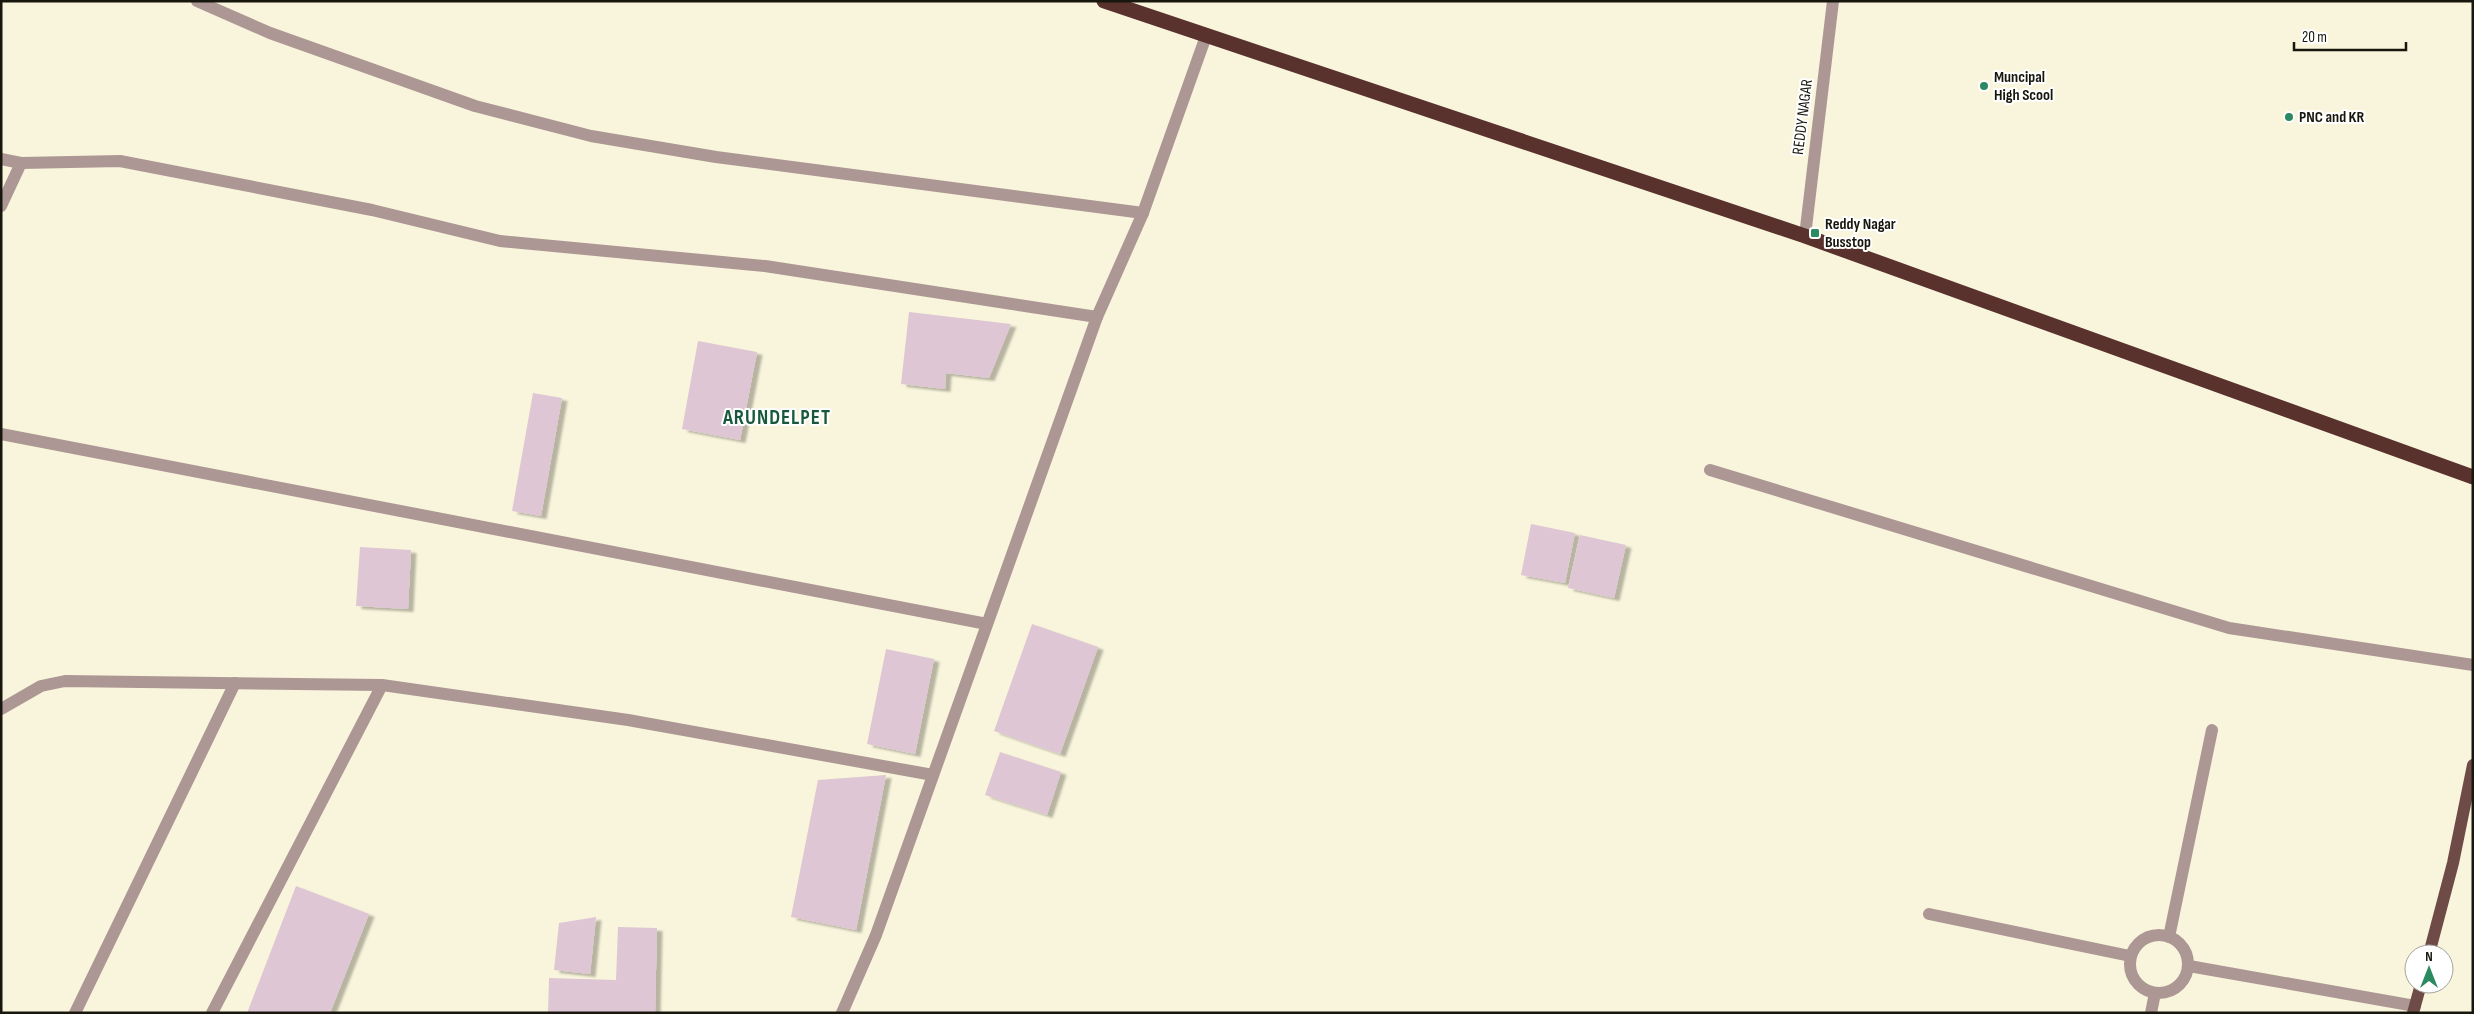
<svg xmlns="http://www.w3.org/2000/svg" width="2474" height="1014" font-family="'Sofia Sans Condensed',sans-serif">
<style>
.building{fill:#dec6d4;filter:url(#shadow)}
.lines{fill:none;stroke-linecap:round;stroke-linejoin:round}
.minor{stroke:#ad9794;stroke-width:12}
.major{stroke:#6f4b47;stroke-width:12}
.highway{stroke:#59312d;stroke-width:15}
.poi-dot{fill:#2b8a61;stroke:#fff;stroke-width:2}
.labels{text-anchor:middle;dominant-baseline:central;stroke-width:4;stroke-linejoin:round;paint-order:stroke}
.poi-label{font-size:16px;font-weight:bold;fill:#18170e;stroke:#fff;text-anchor:start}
.street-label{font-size:16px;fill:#18170e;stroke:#fff}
.district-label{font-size:21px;font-weight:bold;letter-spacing:1px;fill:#18593e;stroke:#fff}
</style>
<defs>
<filter id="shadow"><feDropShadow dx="5.5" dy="3" stdDeviation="1" flood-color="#0004"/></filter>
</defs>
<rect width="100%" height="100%" fill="#f9f5dc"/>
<g class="building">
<path d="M909 312 1011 324 989 378 946 373 945 389 901 384Z"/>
<path d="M698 341 757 352 740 440 682 429Z"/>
<path d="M533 393 562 398 541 516 512 511Z"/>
<path d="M1531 524 1575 533 1565 583 1521 575Z"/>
<path d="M1580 535 1626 545 1614 598 1568 588Z"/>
<path d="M360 547 411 550 408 609 356 606Z"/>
<path d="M1032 624 1098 647 1060 754 994 731Z"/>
<path d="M886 649 934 659 915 754 867 744Z"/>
<path d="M1000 752 1061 772 1047 815 985 795Z"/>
<path d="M886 775 856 930 791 917 818 780Z"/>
<path d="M296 886 369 914 330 1013H247Z"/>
<path d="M596 917 590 974 554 970 559 923Z"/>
<path d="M618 927 657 928 655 1013H548L549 978 616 980Z"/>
</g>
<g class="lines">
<g class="minor">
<path d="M197 1 270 33 475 106 591 136 716 157 1143 213 1206 36"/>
<path d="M1 159 21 163 120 161 372 210 500 241 765 266 1097 317"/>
<path d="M1 206 21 163"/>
<path d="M1805 236 1833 1"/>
<path d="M1 434 987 624"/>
<path d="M1710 470 2229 628 2473 665"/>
<path d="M1 709 41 686 65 681 382 685 628 720 933 775"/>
<path d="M1929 914 2130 956"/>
<circle cx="2159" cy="964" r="29"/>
<path d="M2169 937 2212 730"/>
<path d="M2189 966 2415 1006"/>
<path d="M75 1013 235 683"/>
<path d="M212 1013 382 685"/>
<path d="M842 1013 876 935 1097 317 1143 213"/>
<path d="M2151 1013 2155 993"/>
</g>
<g class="major">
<path d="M2429 954 2453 863 2473 765"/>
<path d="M2413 1013 2421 984"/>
</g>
<path class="highway" d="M1104 1 1805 236 2473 477"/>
</g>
<g class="poi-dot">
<circle cx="1984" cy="86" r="5"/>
<circle cx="2289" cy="117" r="5"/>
<rect x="1810" y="228" width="10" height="10" rx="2.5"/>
</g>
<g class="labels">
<g class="poi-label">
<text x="1994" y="77">Muncipal<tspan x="1994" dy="18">High Scool</tspan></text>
<text x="2299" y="117">PNC and KR</text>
<text x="1825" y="224">Reddy Nagar<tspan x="1825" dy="18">Busstop</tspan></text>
</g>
<g class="street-label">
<text transform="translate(1803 117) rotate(-83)">REDDY NAGAR</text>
</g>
<g class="district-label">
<text x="777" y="417">ARUNDELPET</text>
</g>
</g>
<rect width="2474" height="1014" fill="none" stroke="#18170e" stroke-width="5"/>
<g transform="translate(2429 969)"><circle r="24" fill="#ffffff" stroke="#a3a29f"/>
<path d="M0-4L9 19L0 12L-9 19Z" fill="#2b8a61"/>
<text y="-8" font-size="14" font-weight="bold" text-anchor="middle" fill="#18170e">N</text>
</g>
<path d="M2294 42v8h112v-8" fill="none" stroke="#18170e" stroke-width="2.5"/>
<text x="2302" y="42" font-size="15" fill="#18170e" stroke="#ffffff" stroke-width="4" paint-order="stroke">20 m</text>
</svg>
